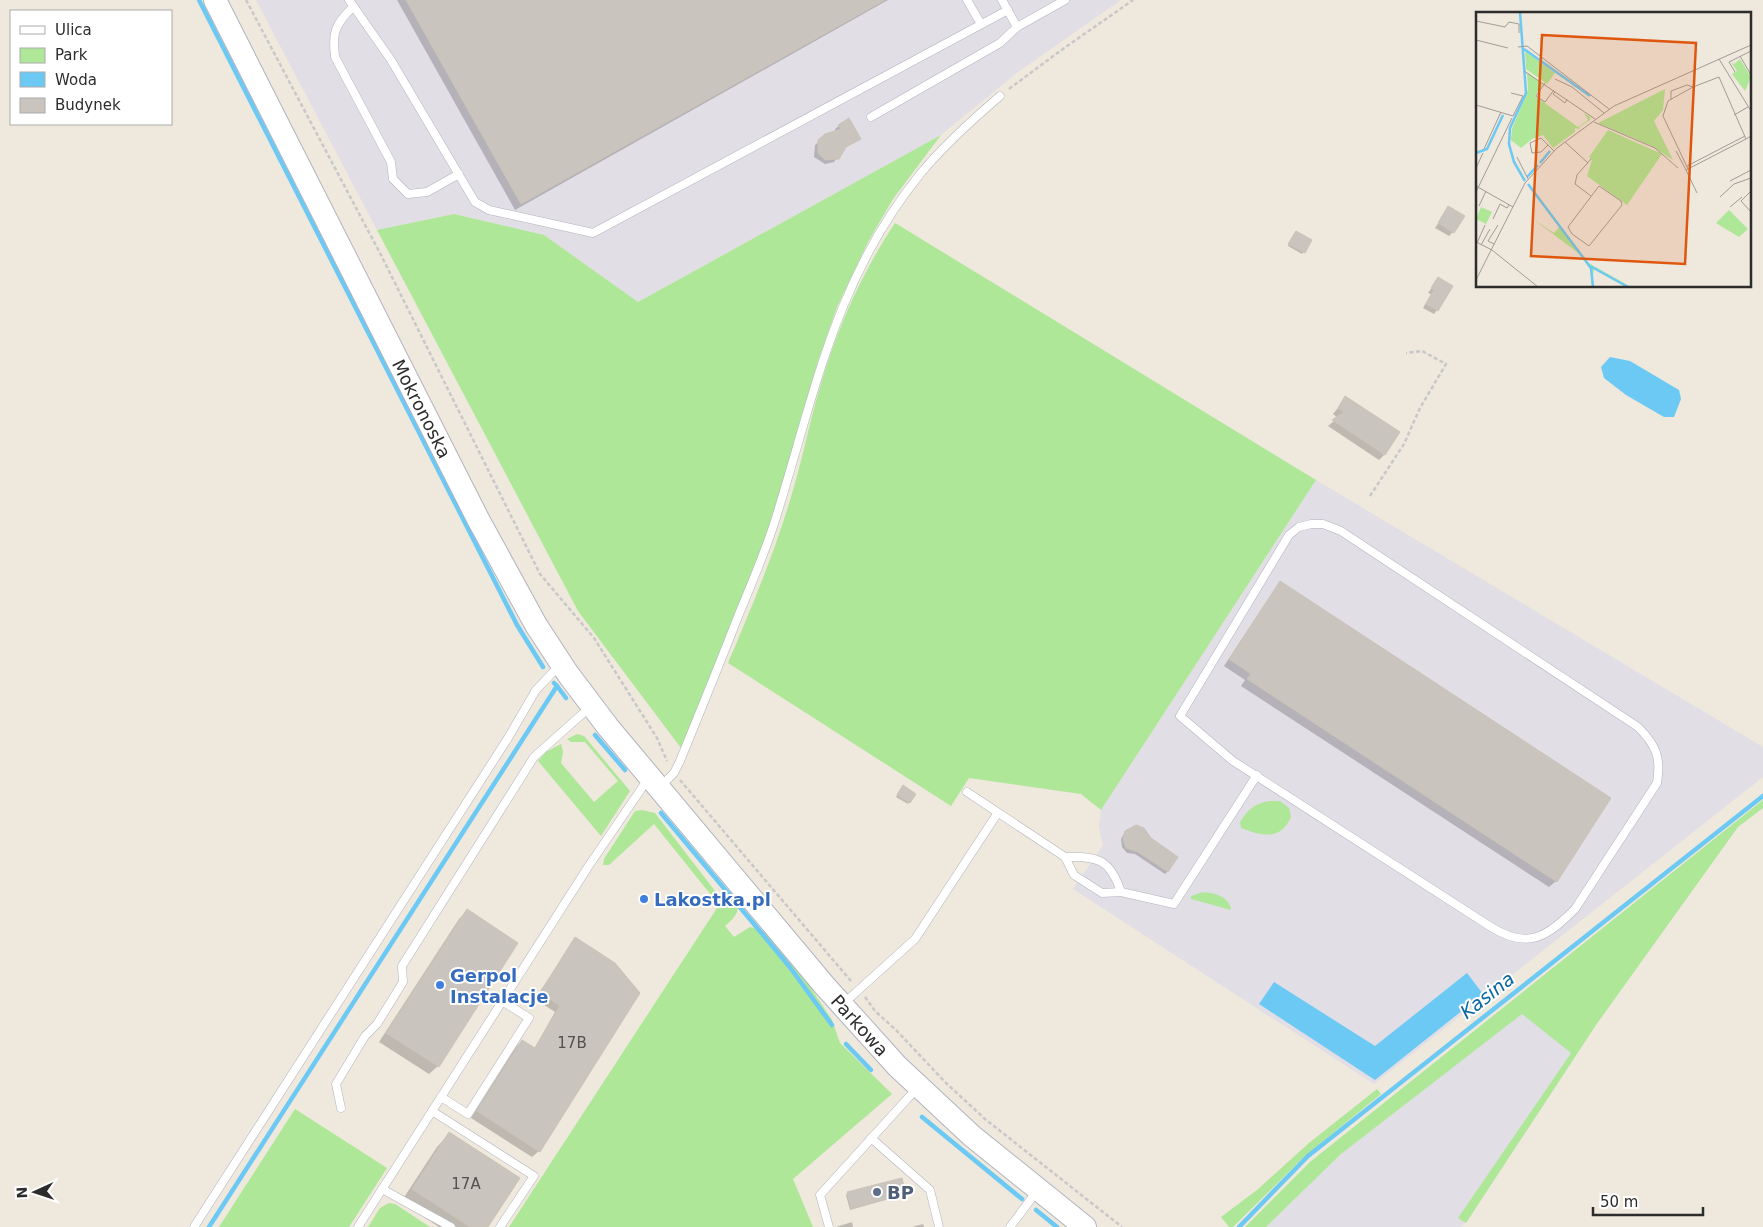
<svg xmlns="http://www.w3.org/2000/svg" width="1763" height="1227" font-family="'DejaVu Sans',sans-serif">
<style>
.industrial{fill:#e1dee6}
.green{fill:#aee797}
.water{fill:#6cc9f4}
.shadow{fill:#0003}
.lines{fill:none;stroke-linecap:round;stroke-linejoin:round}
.stream{stroke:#6cc9f4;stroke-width:4.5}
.building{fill:#c9c4bd;stroke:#cac4b7}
.service-casing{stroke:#b1b3c0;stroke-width:9}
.secondary-casing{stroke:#b1b3c0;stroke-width:24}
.path{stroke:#c8c8c8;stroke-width:2.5;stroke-dasharray:4 2.5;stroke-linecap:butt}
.service{stroke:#fff;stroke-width:8}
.secondary{stroke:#fff;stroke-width:22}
.shop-dot{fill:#3f7fe0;stroke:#fff;stroke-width:2}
.service-dot{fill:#5c6f8a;stroke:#fff;stroke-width:2}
.labels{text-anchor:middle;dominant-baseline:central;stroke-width:4;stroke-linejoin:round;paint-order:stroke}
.number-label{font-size:15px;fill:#535250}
.street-label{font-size:18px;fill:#2c2c2c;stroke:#fff}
.shop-label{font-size:18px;font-weight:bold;fill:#366cbe;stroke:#fff;text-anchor:start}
.service-label{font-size:18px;font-weight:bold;fill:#4e5e75;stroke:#fff;text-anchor:start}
.water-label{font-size:19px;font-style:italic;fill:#0766a4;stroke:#fff}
.inset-river{fill:none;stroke:#6cc9f4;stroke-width:2.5}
.inset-road{fill:none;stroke:#a09d96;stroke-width:1}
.view{fill:#df570e;fill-opacity:0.15;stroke:#df570e;stroke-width:2.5}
.inset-edge{fill:none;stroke:#2c2c2c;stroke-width:2.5}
</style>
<rect width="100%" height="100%" fill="#eee8dd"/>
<g class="industrial">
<path d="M256 0H1121L1018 72 941 135 638 302 544 235 454 214 377 230Z"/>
<path d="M1316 480 1763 747V777L1374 1084 1073 889 1103 845 1099 827 1101 810Z"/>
<path d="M1522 1013 1571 1053 1459 1218 1465 1222 1461 1227H1266L1341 1154Z"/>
</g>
<g class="green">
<path d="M941 135 893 199 868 242 837 307 817 364 789 470 757 566 681 748 578 611 377 230 454 214 544 235 638 302Z"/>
<path d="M895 223 1316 480 1101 810 1081 794 969 778 951 806 728 663C751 609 774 554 791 497 802 461 809 424 820 387 837 329 861 274 895 223Z"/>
<path d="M577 734 584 736 630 791 601 836 538 761 546 752 561 744 563 752 561 763 594 802 618 781 585 742H571L567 739Z"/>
<path d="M1763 800V808L1738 827 1596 1025 1466 1223 1458 1218 1571 1053 1522 1014 1341 1154 1266 1227H1245L1310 1162Z"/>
<path d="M1269 801H1280L1289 808 1291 817C1280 841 1262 836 1241 828L1240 822C1247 810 1256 803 1269 801Z"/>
<path d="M642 810 655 813 722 900 732 890C742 906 739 915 725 926L734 937 750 927 760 929 771 937 801 973 832 1020 840 1043 892 1094 793 1179 813 1227H509L719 905 654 824 609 865H603L604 859 635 811Z"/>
<path d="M1200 893C1212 891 1230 897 1231 910L1191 899V896Z"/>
<path d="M1377 1089 1381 1094 1305 1156 1233 1227H1229L1221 1217 1257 1190 1309 1143Z"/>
<path d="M295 1109 387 1168 349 1227H219Z"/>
<path d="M389 1203 395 1204 430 1227H368L380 1208Z"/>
</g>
<g class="water">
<path d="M1610 357 1630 361 1679 390 1681 399 1674 417H1664L1626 395 1604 378 1601 367Z"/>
<path d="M1467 973 1483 994 1375 1080 1259 1004 1274 982 1375 1046Z"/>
</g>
<g class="shadow">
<path d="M397 0H888L515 210Z"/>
<path d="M839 126 860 138 843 149 834 162 825 164 814 157 815 145 826 135 836 132 835 129Z"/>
<path d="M1449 207 1453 232 1449 236 1435 228Z"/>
<path d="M1294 234 1304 252 1302 254 1288 246Z"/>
<path d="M1438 279 1437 310 1434 314 1423 308 1431 294 1428 293Z"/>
<path d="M1346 398 1384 455 1379 460 1328 426 1338 418 1333 414Z"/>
<path d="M1280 582 1556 881 1549 887 1241 686 1245 680 1224 666Z"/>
<path d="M901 788 909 802 908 804 896 797Z"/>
<path d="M1136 826 1168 871 1165 874 1135 854 1127 853 1122 847 1121 839 1125 832Z"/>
<path d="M467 911 438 1066 429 1074 379 1042 459 919Z"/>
<path d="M575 939 539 1151 532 1157 471 1118 516 1047 522 1041 534 1049 555 1012 535 999Z"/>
<path d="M449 1134 487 1227H439L401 1202 437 1147Z"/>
<path d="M848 1193 905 1194 850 1210 846 1195Z"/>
<path d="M852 1222 853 1227H836Z"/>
<path d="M923 1224 924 1227H912Z"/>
</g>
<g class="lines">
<g class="stream">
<path d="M199 0 517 625 543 667"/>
<path d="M557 686 566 698"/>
<path d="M595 735 625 770"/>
<path d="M661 813 789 966 832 1025"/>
<path d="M846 1044 871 1070"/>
<path d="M922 1117 1022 1199"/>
<path d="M1036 1210 1057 1227"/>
<path d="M209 1227 557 686 554 683"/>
<path d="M1239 1227 1308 1156 1763 796"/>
</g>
</g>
<g class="building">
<path d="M406 0H885L521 204Z"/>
<path d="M849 118 861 139 846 147 839 159 825 160 818 153V140L825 134 841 129 838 125Z"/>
<path d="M1448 206 1465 216 1454 233 1438 223Z"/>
<path d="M1296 231 1312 240 1305 253 1288 244Z"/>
<path d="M1438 277 1453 286 1438 311 1426 304 1434 290 1431 288Z"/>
<path d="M1345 396 1400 432 1385 455 1332 420 1344 412 1338 408Z"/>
<path d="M1280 581 1611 798 1557 882 1247 679 1251 674 1229 659Z"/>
<path d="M903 785 916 794 910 803 897 795Z"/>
<path d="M1136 825 1144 828 1151 838 1178 857 1168 872 1138 852 1126 848 1123 840 1125 831Z"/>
<path d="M467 909 518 943 439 1067 386 1033Z"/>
<path d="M575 937 615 963 640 993 540 1152 477 1111 522 1040 535 1048 560 1006 540 993Z"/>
<path d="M449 1132 520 1178 488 1227H470L412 1189Z"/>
<path d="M902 1178 906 1194 851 1209 847 1192Z"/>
</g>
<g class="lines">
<defs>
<g id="service">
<path d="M349 0 391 60 475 202 489 210 593 233 1008 10"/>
<path d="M967 0 981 24"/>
<path d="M1002 0 1017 27 1065 0"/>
<path d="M353 7C335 24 332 33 335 57L391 162 393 179 408 194 427 192 459 174"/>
<path d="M871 117 1000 43 1017 27"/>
<path d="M1311 524H1323L1341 531 1638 727C1657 746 1661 758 1657 783L1575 909C1547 937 1528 950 1491 927L1233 761 1180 716 1289 535 1299 527Z"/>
<path d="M661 786 674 773 680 761C700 712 720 663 739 614 753 580 768 546 778 511 816 388 837 276 921 173 945 144 972 120 1000 96"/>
<path d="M967 792 1065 857 1074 875 1102 893 1121 892 1174 904 1257 775"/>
<path d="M1065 857C1098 856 1110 859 1121 892"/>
<path d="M843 1004 915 939 997 814"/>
<path d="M441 1097 468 1114 529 1018 502 1001"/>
<path d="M341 1108 336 1084 365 1036 377 1024 403 982 402 966 534 757 590 707"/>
<path d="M432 1111 534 1176 500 1227"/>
<path d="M871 1138 930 1190 939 1227"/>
<path d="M382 1189 451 1227"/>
<path d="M194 1227 508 738 536 690 559 666"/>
<path d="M358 1227 588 867 648 779"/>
<path d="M829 1227 820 1195 918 1087"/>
<path d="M1010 1227 1037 1191"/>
</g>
<g id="secondary">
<path id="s1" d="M215 0 478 519 536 625 568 674 608 727 824 985 897 1066 972 1136 1085 1227"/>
</g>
</defs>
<use href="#service" class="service-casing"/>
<use href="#secondary" class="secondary-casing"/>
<g class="path">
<path d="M246 0 381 255 540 574 594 638 657 738 667 761"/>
<path d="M1009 89 1060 51 1133 0"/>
<path d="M1370 496 1404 444 1420 408 1446 364 1422 351 1406 353"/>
<path d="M680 780 851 981"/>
<path d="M865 997 875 1011 896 1030 946 1083 985 1119 1122 1227"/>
</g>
<use href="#service" class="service"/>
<use href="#secondary" class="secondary"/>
</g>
<g class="shop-dot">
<circle cx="644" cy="899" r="5"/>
<circle cx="440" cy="985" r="5"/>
</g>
<circle class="service-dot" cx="877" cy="1192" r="5"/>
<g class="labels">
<g class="number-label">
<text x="572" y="1043">17B</text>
<text x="466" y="1184">17A</text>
</g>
<g class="street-label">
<text stroke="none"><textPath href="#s1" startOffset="458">Mokronoska</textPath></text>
<text stroke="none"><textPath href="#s1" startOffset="1218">Parkowa</textPath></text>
</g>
<g class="shop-label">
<text x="654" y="899">Lakostka.pl</text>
<text x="450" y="975">Gerpol<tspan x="450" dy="21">Instalacje</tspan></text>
</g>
<g class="service-label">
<text x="887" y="1192">BP</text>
</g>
<g class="water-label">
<text transform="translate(1487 995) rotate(-38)">Kasina</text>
</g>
</g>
<g transform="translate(1476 12)">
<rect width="275" height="275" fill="#eee8dd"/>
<path d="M49 39 79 61 71 72 50 57ZM264 47 275 65 269 79 256 62 261 59 255 50 258 52ZM51 60 67 72 59 84 102 115 112 108 108 101 114 105V108L103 115 104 117 99 116V120L77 136 67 123 56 127 45 136 35 128 36 117 52 78ZM189 77 187 98 178 109 197 148 176 134 122 111ZM132 118 186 142 151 193 111 164 116 148 113 145ZM57 178 111 250 155 275 118 257 115 275V259L105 243 57 207 78 221 83 215ZM5 195 16 200 10 212 0 207ZM253 198 272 217 263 225 240 211Z" fill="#aee797"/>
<path class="inset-river" d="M44 0 50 81 34 116 33 132 38 150 49 169M48 37 114 84M0 141 11 137 27 103M64 151 74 139M51 165 62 153M52 172 115 256 117 275M114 254 152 275"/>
<path class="inset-road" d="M0 9 29 15 33 10 43 12V21M0 28 32 36M42 35 51 34 133 97M264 44 275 63M243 47 275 99M48 59 119 107M259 60 253 50 275 39M79 67 96 75 128 101M69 71 60 84 69 90 78 78M79 80 77 82 89 91 91 87M195 88V79L211 73 217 75M0 93 37 104 47 84 35 81M258 103 272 95M118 110 179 136 202 156M89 130 112 151M72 133 65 140 56 141 54 131 65 126 78 139M8 137 25 100M200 139 210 158M41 145 52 167M115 147 101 163 99 172 115 184M211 154 269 124M0 156 7 141M212 157 187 104 192 89 217 75 243 65 270 127 275 124M254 169 275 158M0 174 37 195M123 174 145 189 146 193 113 234 96 222 92 215ZM275 179 265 189 275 200M0 180 36 106M221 181 210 158 270 127M244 185 258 172 275 166M3 194 10 179M254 195 266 185M17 207 24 192 31 196 33 193M0 230 16 238 62 275M1 231 9 213M18 232 12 229 22 213M5 233 14 217M0 268 49 171 81 136 138 94 275 33"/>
<path class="view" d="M66 23 220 31 209 252 55 244Z"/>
<rect width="275" height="275" class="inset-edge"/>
</g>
<rect x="10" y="10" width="162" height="115" fill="#ffffff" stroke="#ababab"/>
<rect x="20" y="26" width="25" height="8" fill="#ffffff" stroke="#ababab"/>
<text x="55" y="35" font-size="15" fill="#2c2c2c">Ulica</text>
<rect x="20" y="48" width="25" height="15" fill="#aee797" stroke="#ababab"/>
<text x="55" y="60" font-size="15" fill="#2c2c2c">Park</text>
<rect x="20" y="72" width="25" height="15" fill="#6cc9f4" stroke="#ababab"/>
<text x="55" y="85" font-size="15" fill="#2c2c2c">Woda</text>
<rect x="20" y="98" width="25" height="15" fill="#c9c4bd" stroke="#ababab"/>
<text x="55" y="110" font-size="15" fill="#2c2c2c">Budynek</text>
<g transform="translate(35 1192) rotate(267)" stroke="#ffffff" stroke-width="4" paint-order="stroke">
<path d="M0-4L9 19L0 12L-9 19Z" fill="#2c2c2c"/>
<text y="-8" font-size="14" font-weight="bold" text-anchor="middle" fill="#2c2c2c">N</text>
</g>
<path d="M1593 1207v8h110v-8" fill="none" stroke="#2c2c2c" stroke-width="2.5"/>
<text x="1600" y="1207" font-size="15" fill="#2c2c2c" stroke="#ffffff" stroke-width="4" paint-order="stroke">50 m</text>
</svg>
